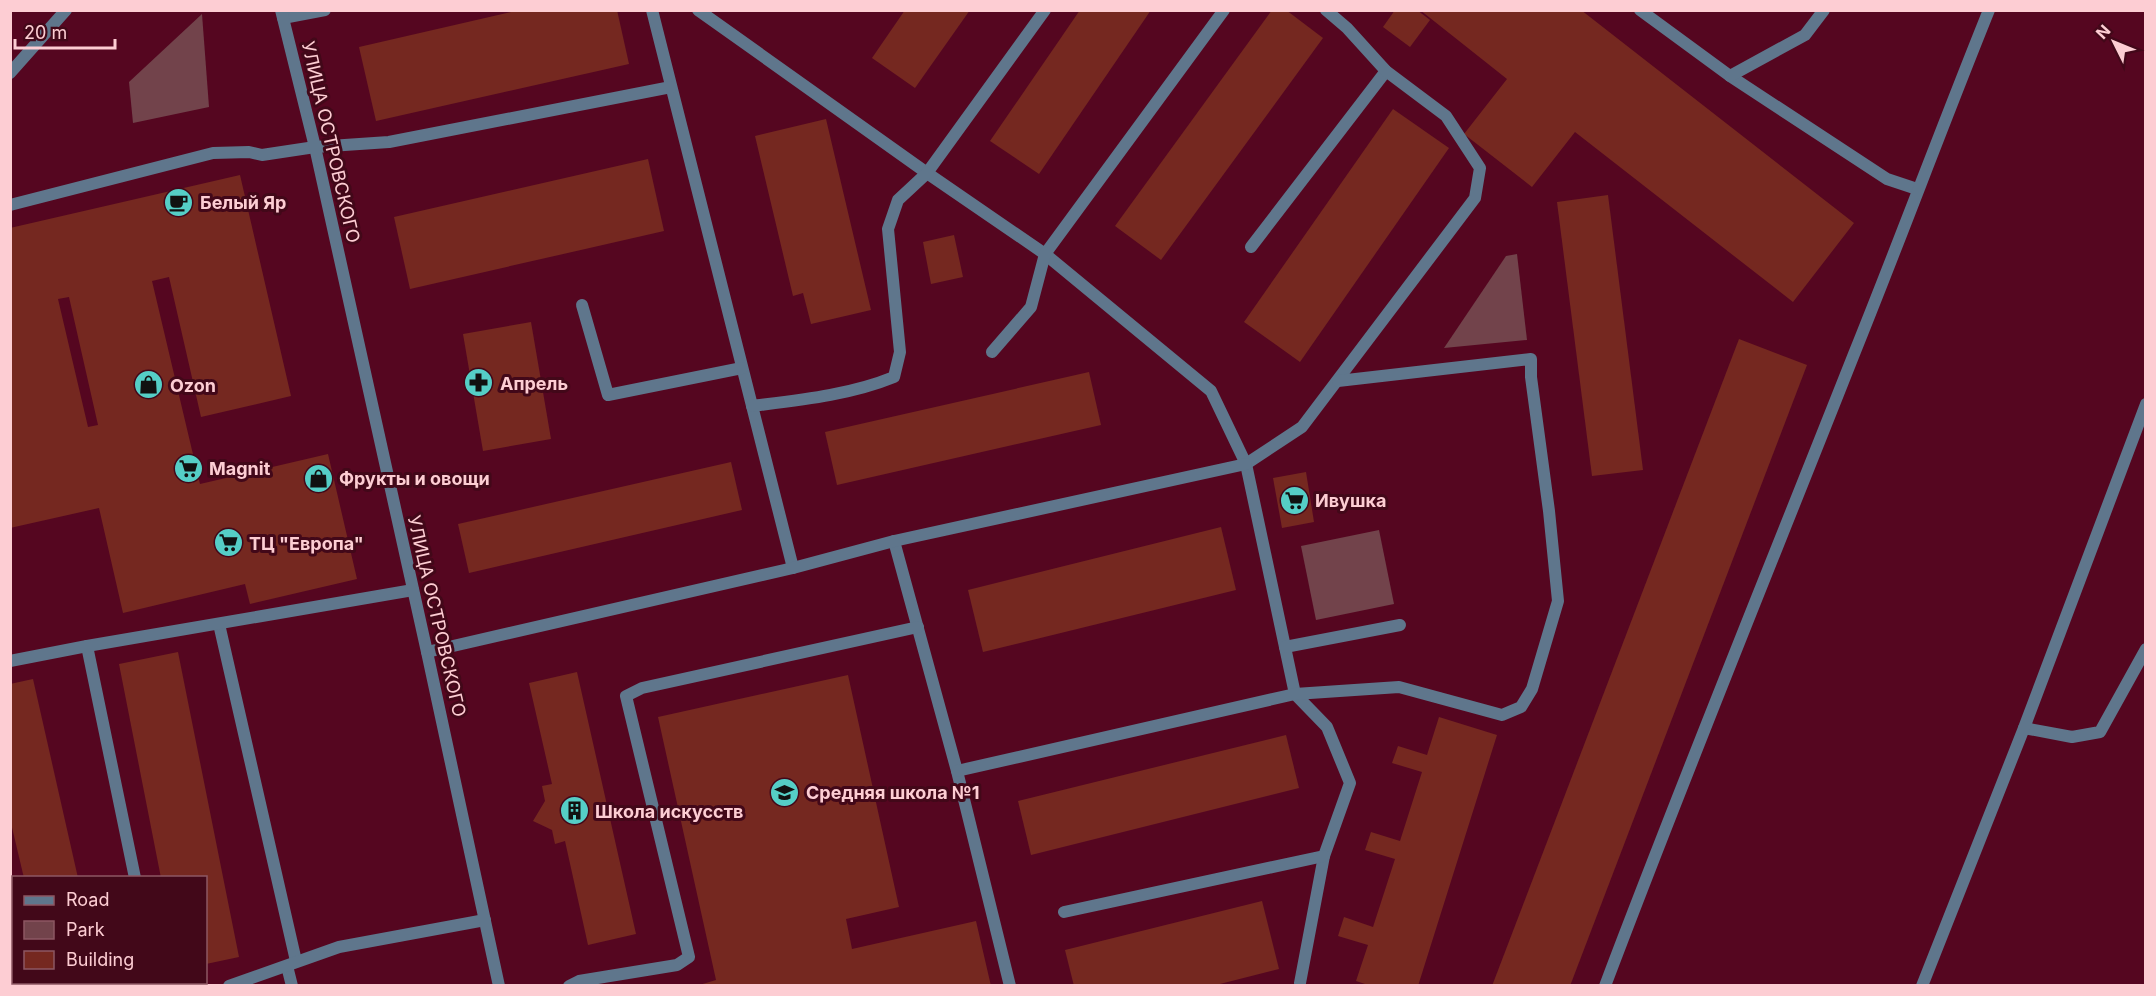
<svg xmlns="http://www.w3.org/2000/svg" width="2156" height="996" font-family="Inter,sans-serif">
<style>
.green{fill:#72434b}
.building{fill:#752820;fill-rule:evenodd}
.lines{fill:none;stroke-linecap:round;stroke-linejoin:round}
.service{stroke:#5f768c;stroke-width:12}
.minor{stroke:#5f768c;stroke-width:12}
.tertiary{stroke:#5f768c;stroke-width:12}
.labels{text-anchor:middle;dominant-baseline:central;stroke-width:6;stroke-linejoin:round;paint-order:stroke}
.street-label{font-size:18px;fill:#fdcdd3;stroke:#420819}
.poi-label{font-size:18px;font-weight:bold;fill:#fdcdd3;stroke:#420819;text-anchor:start}
</style>
<rect width="100%" height="100%" fill="#550620"/>
<g class="green">
<path d="M202 14 209 107 133 123 129 82Z"/>
<path d="M1517 254 1527 340 1444 348 1506 256Z"/>
<path d="M1379 530 1394 604 1316 620 1301 546Z"/>
</g>
<g class="building">
<path d="M520 10H617L629 64 376 121 359 47Z"/>
<path d="M905 10H970L915 88 872 58Z"/>
<path d="M1080 10H1151L1039 174 990 141Z"/>
<path d="M1272 10H1286L1323 38 1161 260 1115 226Z"/>
<path d="M1395 10H1417L1430 20 1410 47 1383 27Z"/>
<path d="M1420 10H1581L1854 223 1793 302 1575 132 1532 187 1464 134 1507 79Z"/>
<path d="M1393 109 1449 148 1300 362 1244 322Z"/>
<path d="M826 119 871 310 811 324 803 293 793 296 755 136Z"/>
<path d="M648 159 664 231 410 289 394 217Z"/>
<path d="M240 175 291 396 201 417 169 277 152 281 200 484 328 454 357 579 250 604 245 584 123 613 99 508 10 528V228ZM69 297 98 425 88 427 58 299Z"/>
<path d="M1608 195 1643 470 1592 476 1557 202Z"/>
<path d="M954 235 963 277 931 284 923 242Z"/>
<path d="M531 322 551 439 483 451 463 334Z"/>
<path d="M1739 339 1807 365 1570 986H1492Z"/>
<path d="M1089 372 1101 425 837 485 825 432Z"/>
<path d="M731 462 742 510 469 573 458 524Z"/>
<path d="M1306 472 1314 522 1282 528 1273 478Z"/>
<path d="M1221 527 1236 590 983 652 968 590Z"/>
<path d="M178 652 239 957 206 964V878H161L119 664Z"/>
<path d="M577 672 636 934 588 945 565 841 555 844 552 830 533 821 545 801 542 786 552 784 529 683Z"/>
<path d="M848 675 899 907 846 919 852 949 976 921 991 986H696L716 980 658 717Z"/>
<path d="M33 679 78 878H24L10 819V684Z"/>
<path d="M1439 717 1497 735 1418 986H1371L1356 981 1368 945 1338 936 1344 917 1373 927 1395 859 1365 850 1371 832 1400 841 1422 772 1392 763 1398 746 1427 755Z"/>
<path d="M1286 735 1299 788 1031 855 1018 801Z"/>
<path d="M1262 901 1279 969 1212 986H1074L1065 950Z"/>
</g>
<g class="lines">
<g class="service">
<path d="M652 10 793 568"/>
<path d="M698 10 927 173 1045 254 1211 391 1246 464 1295 694 1327 727 1350 783 1324 856 1300 983"/>
<path d="M1640 10 1730 76 1887 179 1917 189"/>
<path d="M283 18 325 10"/>
<path d="M1730 76 1805 35 1824 10"/>
<path d="M10 205 213 153 249 152 262 155 315 147 389 142 671 87"/>
<path d="M1251 247 1386 71"/>
<path d="M582 305 608 395 742 368"/>
<path d="M992 352 1031 307 1045 254 1224 10"/>
<path d="M752 406C800 400 850 395 894 377L900 352 888 229 898 200 927 173 1045 10"/>
<path d="M1246 464 1302 427 1475 198 1480 168 1446 116 1386 71 1347 28 1326 10"/>
<path d="M894 541 957 771 1010 986"/>
<path d="M219 624 296 961"/>
<path d="M87 646 135 878"/>
<path d="M1285 647 1400 625"/>
<path d="M10 661 87 646 413 590"/>
<path d="M2024 728 2072 737 2100 732 2146 649"/>
<path d="M957 771 1295 694 1399 687 1502 715 1521 707 1532 689 1558 601 1549 511 1531 377V359L1338 381"/>
<path d="M1064 912 1324 856"/>
<path d="M287 966 292 986"/>
<path d="M157 982V986"/>
<path d="M229 986 339 947 485 920"/>
<path d="M569 986 579 981 677 965 689 957 626 696 642 688 918 627"/>
<path d="M1605 986C1685 774 1771 564 1854 354 1900 240 1943 124 1989 10"/>
<path d="M1922 986 2024 728 2146 404"/>
</g>
<path class="minor" d="M427 652 793 568 894 541 1246 464"/>
<g class="tertiary">
<path d="M281 10 315 147 427 652 499 986"/>
<path d="M10 73 66 10"/>
</g>
</g>
<defs>
<symbol id="cafe-disc" viewBox="-11 -11 22 22"><circle r="9.5" fill="#55cec6" stroke="#420819"/><path d="M-5.5-4.5H6V0H3Q3 3.5 0 3.5H-2.5Q-5.5 3.5-5.5 0ZM3-3.2v2h1.7v-2ZM-6 4.5H4V6H-6Z" fill="#111"/></symbol>
<symbol id="pharmacy-disc" viewBox="-11 -11 22 22"><circle r="9.5" fill="#55cec6" stroke="#420819"/><path d="M-2-6h4v4h4v4h-4v4h-4v-4h-4v-4h4Z" fill="#111"/></symbol>
<symbol id="shop-disc" viewBox="-11 -11 22 22"><circle r="9.5" fill="#55cec6" stroke="#420819"/><path d="M-5-2.5h2.3a2.7 3.5 0 0 1 5.4 0H5L5.5 6h-11ZM-1.5-2.5h3a1.5 2.3 0 0 0-3 0Z" fill="#111"/></symbol>
<symbol id="supermarket-disc" viewBox="-11 -11 22 22"><circle r="9.5" fill="#55cec6" stroke="#420819"/><path d="M-6-5.5h2.5l.6 2H6L4.5 2H-2.5L-4.4-4H-6ZM-1.5 3.2a1.3 1.3 0 1 0 .1 0ZM3 3.2a1.3 1.3 0 1 0 .1 0Z" fill="#111"/></symbol>
<symbol id="school-disc" viewBox="-11 -11 22 22"><circle r="9.5" fill="#55cec6" stroke="#420819"/><path d="M0-5L7-2L0 1L-7-2ZM-4 1L0 2.5L4 1V4Q0 6-4 4Z" fill="#111"/></symbol>
<symbol id="building-disc" viewBox="-11 -11 22 22"><circle r="9.5" fill="#55cec6" stroke="#420819"/><path d="M-4-6H4V6H1V3H-1V6H-4ZM-2.5-4.3h1.7v1.8h-1.7ZM.8-4.3h1.7v1.8H.8ZM-2.5-1h1.7V.8h-1.7ZM.8-1h1.7V.8H.8Z" fill="#111"/></symbol>
</defs>
<g fill-rule="evenodd">
<use href="#cafe-disc" x="162" y="186" width="33" height="33"/>
<use href="#pharmacy-disc" x="462" y="366" width="33" height="33"/>
<use href="#shop-disc" x="132" y="368" width="33" height="33"/>
<use href="#supermarket-disc" x="172" y="452" width="33" height="33"/>
<use href="#shop-disc" x="302" y="462" width="33" height="33"/>
<use href="#supermarket-disc" x="1278" y="484" width="33" height="33"/>
<use href="#supermarket-disc" x="212" y="526" width="33" height="33"/>
<use href="#school-disc" x="768" y="776" width="33" height="33"/>
<use href="#building-disc" x="558" y="794" width="33" height="33"/>
</g>
<g class="labels">
<g class="street-label">
<text transform="translate(331 142) rotate(77)">УЛИЦА ОСТРОВСКОГО</text>
<text transform="translate(437 616) rotate(77)">УЛИЦА ОСТРОВСКОГО</text>
</g>
<g class="poi-label">
<text x="200" y="202">Белый Яр</text>
<text x="500" y="383">Апрель</text>
<text x="170" y="385">Ozon</text>
<text x="209" y="468">Magnit</text>
<text x="339" y="478">Фрукты и овощи</text>
<text x="1315" y="500">Ивушка</text>
<text x="249" y="543">ТЦ "Европа"</text>
<text x="806" y="792">Средняя школа №1</text>
<text x="595" y="811">Школа искусств</text>
</g>
</g>
<rect width="2156" height="996" fill="none" stroke="#fdcdd3" stroke-width="24"/>
<rect x="12" y="876" width="195" height="108" fill="#420819" stroke="#8d5763" stroke-width="1.5"/>
<rect x="24" y="896" width="30" height="9" fill="#5f768c" stroke="#8d5763" stroke-width="1.5"/>
<text x="66" y="906" font-size="18" fill="#fdcdd3">Road</text>
<rect x="24" y="921" width="30" height="18" fill="#72434b" stroke="#8d5763" stroke-width="1.5"/>
<text x="66" y="936" font-size="18" fill="#fdcdd3">Park</text>
<rect x="24" y="951" width="30" height="18" fill="#752820" stroke="#8d5763" stroke-width="1.5"/>
<text x="66" y="966" font-size="18" fill="#fdcdd3">Building</text>
<g transform="translate(2114 42) rotate(313)" stroke="#420819" stroke-width="4.5" paint-order="stroke">
<path d="M0-4.5L10 22L0 15L-10 22Z" fill="#fdcdd3"/>
<text y="-9" font-size="16" font-weight="bold" text-anchor="middle" fill="#fdcdd3">N</text>
</g>
<path d="M15 39v9h100v-9" fill="none" stroke="#fdcdd3" stroke-width="3"/>
<text x="24" y="39" font-size="18" fill="#fdcdd3" stroke="#420819" stroke-width="4.5" paint-order="stroke">20 m</text>
</svg>
